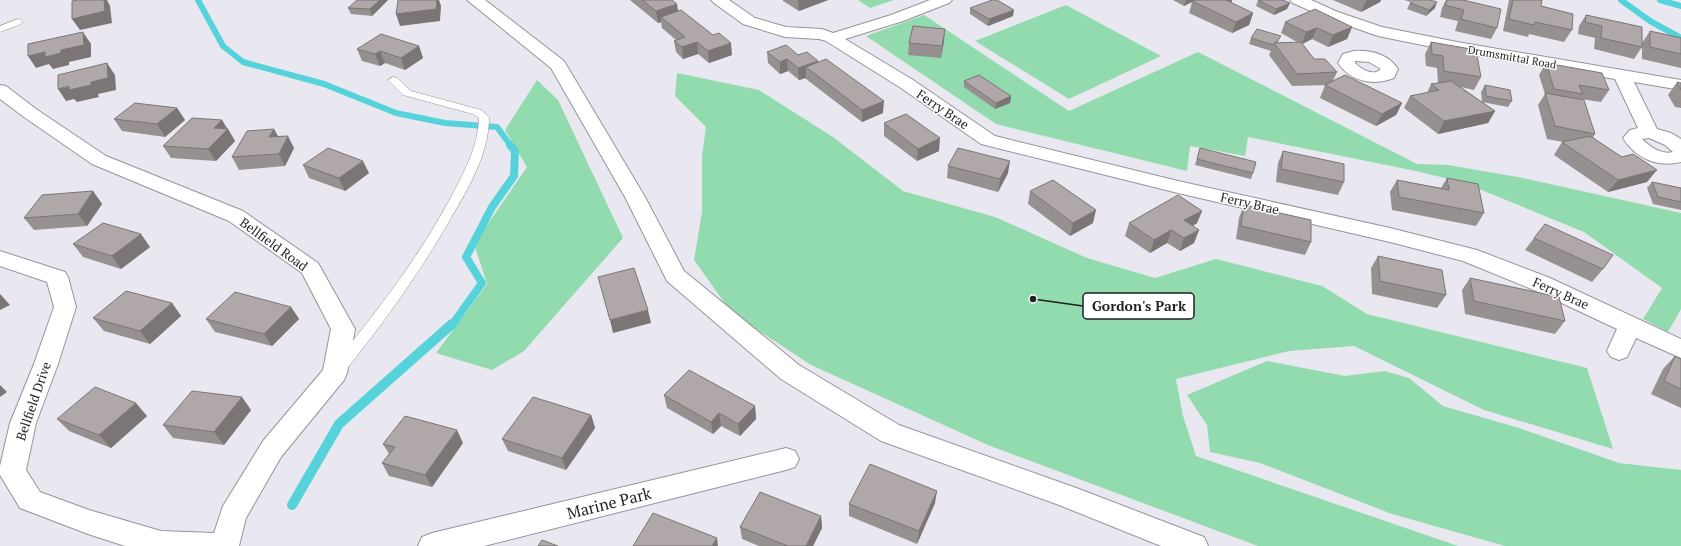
<svg xmlns="http://www.w3.org/2000/svg" width="1681" height="546" font-family="'PT Serif',serif">
<style>
.green{fill:#91dbae}
.lines{fill:none;stroke-linecap:round;stroke-linejoin:round}
.stream-far2{stroke:#56d3da;stroke-width:6}
.stream-far1{stroke:#56d3da;stroke-width:8}
.stream{stroke:#56d3da;stroke-width:10}
.service-casing{stroke:#95949b;stroke-width:1}
.minor-casing{stroke:#95949b;stroke-width:2}
.tertiary-casing{stroke:#95949b;stroke-width:2}
.service{fill:#fff;fill-rule:evenodd}
.minor{fill:#fff;fill-rule:evenodd}
.tertiary{fill:#fff;fill-rule:evenodd}
.wall{fill:#979091}
.shaded-wall{fill:#7b7576}
.building{fill:#b0a7a9;stroke:#7b7576}
.labels{text-anchor:middle;dominant-baseline:central;stroke-width:3;stroke-linejoin:round;paint-order:stroke}
.far-street-label{font-size:11px;fill:#201f22;stroke:#fff}
.street-label{font-size:13px;fill:#201f22;stroke:#fff}
.near-street-label{font-size:16px;fill:#201f22;stroke:#fff}
.leader{fill:none;stroke:#201f22;stroke-width:1.5}
.callout-dot{fill:#201f22;stroke:#fff;stroke-width:1.5}
.callout{fill:#fff;stroke:#201f22;stroke-width:1.5}
.callout-label{font-size:14px;text-anchor:middle;font-weight:bold;fill:#201f22}
</style>
<rect width="100%" height="100%" fill="#e9e8f0"/>
<g class="green">
<path d="M858 0H894L870 8Z"/>
<path d="M1066 5 1161 56 1069 99 975 41Z"/>
<path d="M924 15 1069 111 1198 52 1417 164 1448 165 1518 177 1681 213V309L1668 332 1643 319 1662 288 1584 232 1462 182 1411 170 1248 137 1245 156 1190 146 1187 171 996 124 866 36Z"/>
<path d="M677 73 759 90 833 137 903 191 995 217 1087 258 1155 278 1216 259 1322 286 1367 314 1587 368 1613 449 1484 410 1354 346 1289 351 1176 379 1183 416 1196 456 1458 546H1258L988 445 811 365 732 313 694 260 702 212V156L706 127 675 96Z"/>
<path d="M537 80 558 100 623 238 524 351 492 370 436 353 487 284 474 244 527 167 505 130Z"/>
<path d="M1267 361 1345 376 1385 371 1409 378 1443 406 1519 428 1619 463 1681 470V546H1505L1392 514 1260 463 1210 452 1207 425 1187 395Z"/>
</g>
<g class="lines">
<g class="stream-far2">
<path d="M198 0 223 46 243 62 324 84 396 113 445 123 497 127 511 146"/>
<path d="M1621 0 1650 21 1681 38"/>
<path d="M1660 0 1681 6"/>
</g>
<path class="stream-far1" d="M452 325 482 283 466 257 492 207 514 176 515 151 510 145"/>
<path class="stream" d="M292 505 339 424 452 324"/>
<defs>
<g id="service">
<path d="M18 19 21 20 23 22 21 24 0 32V26Z"/>
<path d="M393 77 397 78 411 91 481 110 489 117C489 154 469 187 451 218 419 274 385 321 345 371L340 373 335 371 333 367 335 363C378 310 420 256 452 195 465 171 478 146 479 118L473 114 403 95 388 80Z"/>
</g>
<g id="minor">
<path d="M711 0H729L755 18 786 27 822 29 833 33 891 15 930 0H952L949 3 903 21 845 39 913 80 995 136 1178 181 1390 228 1477 250 1550 278 1681 339V358L1636 338 1627 357 1619 360 1611 357 1607 351 1617 329 1534 290 1463 261 1390 242 1178 193 981 144 901 88 826 41 819 39 785 37 743 24 714 3Z"/>
<path d="M1290 0H1311L1338 12 1382 27 1457 42 1681 80V90L1634 82 1657 129 1671 133 1681 139V162C1658 168 1635 158 1623 138L1630 130 1638 128 1615 79 1457 52 1378 36 1326 18 1293 3ZM1649 138 1665 145 1673 152C1662 155 1650 147 1642 139Z"/>
<path d="M1354 51C1371 50 1388 54 1398 69L1394 78C1373 86 1351 82 1338 63L1343 54ZM1355 61 1369 62 1381 69C1374 77 1361 69 1355 63Z"/>
<path d="M0 85 6 86 36 109 106 156 243 211 318 263 355 329 347 373 344 380 281 457 246 518 239 546H125L88 534 20 508 0 475V466L10 423 34 364 54 307 47 282 0 266V251L65 272 68 277 76 307 58 364 36 423 26 470 40 492 89 510 161 531 214 533 223 506 263 441 323 370 331 329 302 273 229 221 92 164 24 117 0 99Z"/>
<path d="M786 448 795 451 799 459 795 467 786 470 484 546H418L422 537 432 533Z"/>
</g>
<path id="tertiary" d="M467 0H485L564 61 645 197 684 271 799 365 899 425 1079 489 1204 537 1208 546H1161L1059 505 881 441 781 379 667 281 625 197 551 68Z"/>
</defs>
<use href="#service" class="service-casing"/>
<use href="#minor" class="minor-casing"/>
<use href="#tertiary" class="tertiary-casing"/>
<use href="#service" class="service"/>
<use href="#minor" class="minor"/>
<use href="#tertiary" class="tertiary"/>
</g>
<g class="wall">
<path d="M388 0 372 16 351 14 348 8Z"/>
<path d="M630 0H672L678 11 732 55 709 63 698 54 683 59 676 52 674 41 676 40 662 28 661 22 658 23Z"/>
<path d="M783 0H828L799 11 783 1Z"/>
<path d="M1173 0H1232L1231 3 1253 13 1249 25 1232 33 1189 13 1192 2 1184 6Z"/>
<path d="M1258 0 1287 9 1274 15 1256 6Z"/>
<path d="M1333 0H1381L1380 2 1361 12Z"/>
<path d="M1404 0H1412L1411 2Z"/>
<path d="M1446 0H1463L1497 28 1491 39 1455 31 1458 21 1440 17 1442 8Z"/>
<path d="M1509 0H1542L1541 6 1572 30 1564 42 1529 34 1528 37 1503 31Z"/>
<path d="M1410 3 1435 8 1426 16 1407 9Z"/>
<path d="M970 8 1013 16 988 26 970 14Z"/>
<path d="M1586 15 1642 47 1634 59 1594 49 1595 38 1578 34 1579 26Z"/>
<path d="M1285 22 1352 27 1347 39 1328 47 1312 39 1302 44 1314 59 1337 72 1333 81 1402 103 1396 115 1376 126 1320 98 1325 85H1327L1292 86 1269 55 1271 51 1249 44 1251 38 1278 42V43H1299L1281 33Z"/>
<path d="M1650 31 1681 38V68L1642 59V43Z"/>
<path d="M944 41 941 58 908 55 909 43Z"/>
<path d="M1431 42 1481 77 1474 90 1461 87 1482 102 1481 92 1485 85 1512 101 1508 107 1482 102 1495 111 1488 123 1438 134 1404 108 1410 96 1427 93 1431 84 1438 83 1437 68 1426 66 1425 54Z"/>
<path d="M419 46 423 58 405 70 385 63 380 66 362 61 357 49Z"/>
<path d="M767 52 798 55 818 61V62L883 113 862 122 806 79V78L799 80 788 71 780 74 768 63Z"/>
<path d="M1546 63 1609 90 1601 102 1580 99H1579L1595 134 1593 137 1647 182 1608 192 1554 155 1562 142H1563L1547 139 1538 105 1545 94 1539 75Z"/>
<path d="M964 81 1011 96 1010 103 995 109 964 87Z"/>
<path d="M1677 82 1681 83V108L1675 107 1668 95Z"/>
<path d="M177 108 185 120 165 137 122 131 114 119Z"/>
<path d="M222 120 235 141 216 161 171 158 163 146Z"/>
<path d="M884 123 939 151 917 161 884 136Z"/>
<path d="M274 129 278 136 294 148 285 166 239 170 232 157Z"/>
<path d="M1200 148 1253 173 1251 179 1195 165Z"/>
<path d="M1283 151 1344 182 1338 195 1276 182 1278 163Z"/>
<path d="M303 165 369 173 345 191 309 178Z"/>
<path d="M948 166 1008 173 998 192 947 178Z"/>
<path d="M1447 178 1484 213 1476 226 1392 210 1390 192 1397 180 1441 188Z"/>
<path d="M1652 182 1681 188V210L1653 204 1647 188Z"/>
<path d="M93 191 102 204 87 226 34 230 24 218Z"/>
<path d="M1030 191 1093 223 1070 236 1028 204Z"/>
<path d="M1244 205 1311 242 1305 255 1236 239 1239 218Z"/>
<path d="M1202 211 1197 223 1193 226 1199 230 1194 243 1180 251 1167 243 1150 253 1125 236 1129 223Z"/>
<path d="M1534 238 1603 269 1592 282 1525 250Z"/>
<path d="M73 244 150 247 121 269 83 257Z"/>
<path d="M1378 256 1446 295 1437 308 1372 294 1371 268Z"/>
<path d="M1470 278 1565 321 1555 334 1465 314 1462 290Z"/>
<path d="M172 303 181 316 150 344 104 331 93 318Z"/>
<path d="M291 307 299 319 272 346 215 332 206 319Z"/>
<path d="M1675 356 1681 359V408L1651 394 1663 369Z"/>
<path d="M664 395 755 406 756 419 740 436 721 426 713 434 667 408Z"/>
<path d="M251 410 224 445 173 438 163 425Z"/>
<path d="M591 415 595 428 566 470 508 451 502 439Z"/>
<path d="M147 416 111 448 69 431 57 419Z"/>
<path d="M463 443 432 487 389 476 382 463 389 454 383 444Z"/>
<path d="M935 503 917 544 849 516V504Z"/>
<path d="M821 516 822 528 813 546H759L742 539 740 527Z"/>
</g>
<g class="shaded-wall">
<path d="M104 0H107L110 6 112 23 80 30 72 19Z"/>
<path d="M380 0H388L372 16 370 9Z"/>
<path d="M437 0H439L441 6 440 21 400 26 396 14Z"/>
<path d="M798 0H828L799 11Z"/>
<path d="M1186 0H1197L1192 1V2L1184 6Z"/>
<path d="M1227 0H1232L1229 9 1222 12Z"/>
<path d="M1368 0H1381L1380 2 1361 12 1366 1Z"/>
<path d="M1437 2 1435 8 1426 16 1429 10Z"/>
<path d="M1290 3 1287 9 1274 15 1276 9Z"/>
<path d="M677 4 679 16 661 17V22L658 23 656 11Z"/>
<path d="M1014 10 1013 16 988 26 989 19Z"/>
<path d="M1253 13 1249 25 1232 33 1236 22Z"/>
<path d="M1352 27 1347 39 1328 47 1333 35Z"/>
<path d="M1317 28 1312 39 1302 44 1306 32Z"/>
<path d="M945 29 944 41 941 58 942 46Z"/>
<path d="M83 32 91 44V57L69 62V65L53 69 49 64 36 68 28 56 45 52 61 50Z"/>
<path d="M1281 36 1276 46 1275 45Z"/>
<path d="M697 42 698 54 683 59 682 47Z"/>
<path d="M731 43 732 55 709 63 708 51Z"/>
<path d="M419 46 423 58 405 70 401 58Z"/>
<path d="M380 51 385 63 380 66 375 54Z"/>
<path d="M787 59 788 71 780 74V62Z"/>
<path d="M818 61V73L806 67V78L799 80 798 68Z"/>
<path d="M107 63 115 75 116 90 98 94 99 97 77 102 74 99 66 101 58 89 91 82Z"/>
<path d="M1011 96 1010 103 995 109 996 103Z"/>
<path d="M884 101 883 113 862 122V110Z"/>
<path d="M1402 103 1396 115 1376 126 1382 114Z"/>
<path d="M177 108 185 120 165 137 157 124Z"/>
<path d="M1495 111 1488 123 1438 134 1444 121Z"/>
<path d="M222 120 227 129H228L235 141 216 161 208 149 214 128Z"/>
<path d="M274 129 280 141 269 137Z"/>
<path d="M288 136 294 148 285 166 279 154Z"/>
<path d="M940 138 939 151 917 161 918 149Z"/>
<path d="M363 161 369 173 345 191 339 178Z"/>
<path d="M1010 161 1008 173 998 192 1000 179Z"/>
<path d="M1657 170 1647 182 1608 192 1618 180Z"/>
<path d="M93 191 102 204 87 226 78 214Z"/>
<path d="M1096 210 1093 223 1070 236 1073 223Z"/>
<path d="M1202 211 1197 223 1180 233 1184 220Z"/>
<path d="M1171 230 1167 243 1150 253 1154 240Z"/>
<path d="M1199 230 1194 243 1180 251 1184 238Z"/>
<path d="M141 234 150 247 121 269 112 256Z"/>
<path d="M0 294 10 305 0 310Z"/>
<path d="M172 303 181 316 150 344 140 331Z"/>
<path d="M291 307 299 319 272 346 264 334Z"/>
<path d="M648 310 651 323 613 333 610 320Z"/>
<path d="M0 385 7 392 0 397Z"/>
<path d="M242 397 251 410 224 445 214 432Z"/>
<path d="M136 403 147 416 111 448 99 435Z"/>
<path d="M755 406 756 419 740 436 738 424Z"/>
<path d="M719 413 721 426 713 434 711 422Z"/>
<path d="M591 415 595 428 566 470 562 458Z"/>
<path d="M457 430 463 443 432 487 425 475Z"/>
<path d="M937 491 935 503 917 544 919 531Z"/>
<path d="M821 516 822 528 813 546H806Z"/>
<path d="M717 538 718 546H712Z"/>
</g>
<g class="building">
<path d="M78 0H104L105 11 72 19V1Z"/>
<path d="M357 0H380L370 9 348 8Z"/>
<path d="M398 0H437L436 9 396 14Z"/>
<path d="M642 0H672L677 4 656 11Z"/>
<path d="M992 0H997L1014 10 989 19 970 8Z"/>
<path d="M1195 0H1227H1226L1253 13 1236 22 1192 1Z"/>
<path d="M1258 0H1283L1290 3 1276 9Z"/>
<path d="M1414 0H1430L1437 2 1429 10 1410 3Z"/>
<path d="M1447 0H1463L1501 9 1497 28 1461 19 1464 10 1445 5Z"/>
<path d="M1513 0H1542L1541 6 1573 14 1572 30 1535 22 1534 25 1509 19Z"/>
<path d="M1315 9 1352 27 1333 35 1317 28 1306 32 1285 22Z"/>
<path d="M681 10 713 35 719 33 731 43 708 51 697 42 682 47 674 41 685 37 661 17Z"/>
<path d="M1586 15 1642 27V47L1601 38 1602 26 1585 22Z"/>
<path d="M913 26 945 29 942 46 909 43Z"/>
<path d="M1257 29 1281 36 1275 43H1274L1273 45 1251 38Z"/>
<path d="M1650 31 1681 38V54L1650 47Z"/>
<path d="M83 32 84 45 61 50V53L45 57V52L28 56V44Z"/>
<path d="M381 34 419 46 401 58 380 51 375 54 357 49Z"/>
<path d="M1301 42 1314 59H1325L1337 72 1297 74 1274 43Z"/>
<path d="M1431 42 1476 50 1481 77 1444 71 1443 56 1432 54Z"/>
<path d="M786 45 798 55 807 52 818 61 798 68 787 59 780 62 767 52Z"/>
<path d="M826 59 884 101 862 110 806 67Z"/>
<path d="M107 63 108 78 91 82V85L69 90V86L58 89V75Z"/>
<path d="M1546 63 1602 73 1609 90 1579 85 1583 94 1554 89Z"/>
<path d="M979 75 1011 96 996 103 964 81Z"/>
<path d="M1345 75 1402 103 1382 114 1325 85Z"/>
<path d="M1451 81 1495 111 1444 121 1410 96 1439 90 1431 84Z"/>
<path d="M1677 82 1681 83V90Z"/>
<path d="M1485 85 1510 90 1512 101 1486 96Z"/>
<path d="M1545 93 1584 100 1595 134 1555 126Z"/>
<path d="M135 103 177 108 157 124 114 119Z"/>
<path d="M906 114 940 138 918 149 884 123Z"/>
<path d="M192 118 222 120 214 128 228 129 208 149 163 146Z"/>
<path d="M274 129 269 137 288 136 279 154 232 157 247 131Z"/>
<path d="M1590 136 1622 157 1633 154 1657 170 1618 180 1562 142Z"/>
<path d="M328 148 363 161 339 178 303 165Z"/>
<path d="M958 148 1010 161 1000 179 948 166Z"/>
<path d="M1200 148 1256 162 1253 173 1197 159Z"/>
<path d="M1283 151 1344 164V182L1281 169Z"/>
<path d="M1447 178 1478 184 1484 213 1399 197 1397 180 1449 190Z"/>
<path d="M1053 180 1096 210 1073 223 1030 191Z"/>
<path d="M1652 182 1681 188V202L1658 197Z"/>
<path d="M93 191 78 214 24 218 42 195Z"/>
<path d="M1178 195 1202 211 1184 220 1199 230 1184 238 1171 230 1154 240 1129 223Z"/>
<path d="M1244 205 1311 220V242L1241 226Z"/>
<path d="M103 223 141 234 112 256 73 244Z"/>
<path d="M1545 224 1613 255 1603 269 1534 238Z"/>
<path d="M1378 256 1442 270 1446 295 1380 281Z"/>
<path d="M634 268 648 310 610 320 598 277Z"/>
<path d="M1470 278 1559 297 1565 321 1474 301Z"/>
<path d="M126 291 172 303 140 331 93 318Z"/>
<path d="M235 292 291 307 264 334 206 319Z"/>
<path d="M1675 356 1681 359V389L1664 381Z"/>
<path d="M689 370 755 406 738 424 719 413 711 422 664 395Z"/>
<path d="M95 387 136 403 99 435 57 419Z"/>
<path d="M192 391 242 397 214 432 163 425Z"/>
<path d="M533 397 591 415 562 458 502 439Z"/>
<path d="M405 416 457 430 425 475 382 463 395 447 383 444Z"/>
<path d="M870 464 937 491 919 531 849 504Z"/>
<path d="M760 492 821 516 806 546H788L740 527Z"/>
<path d="M653 513 717 538 712 546H633Z"/>
<path d="M542 540 558 546H538Z"/>
</g>
<g class="labels">
<g class="far-street-label">
<text transform="translate(1512 57) rotate(10)">Drumsmittal Road</text>
</g>
<g class="street-label">
<text transform="translate(943 109) rotate(34)">Ferry Brae</text>
<text transform="translate(1250 203) rotate(13)">Ferry Brae</text>
<text transform="translate(274 244) rotate(36)">Bellfield Road</text>
<text transform="translate(1561 293) rotate(24)">Ferry Brae</text>
<text transform="translate(33 401) rotate(-71)">Bellfield Drive</text>
</g>
<g class="near-street-label">
<text transform="translate(609 503) rotate(-14)">Marine Park</text>
</g>
</g>
<path class="leader" d="M1033 299L1083 306"/>
<circle class="callout-dot" cx="1033" cy="299" r="4"/>
<rect class="callout" x="1083" y="293" width="111" height="26" rx="4"/>
<g class="callout-label">
<text x="1139" y="311">Gordon's Park</text>
</g>
</svg>
